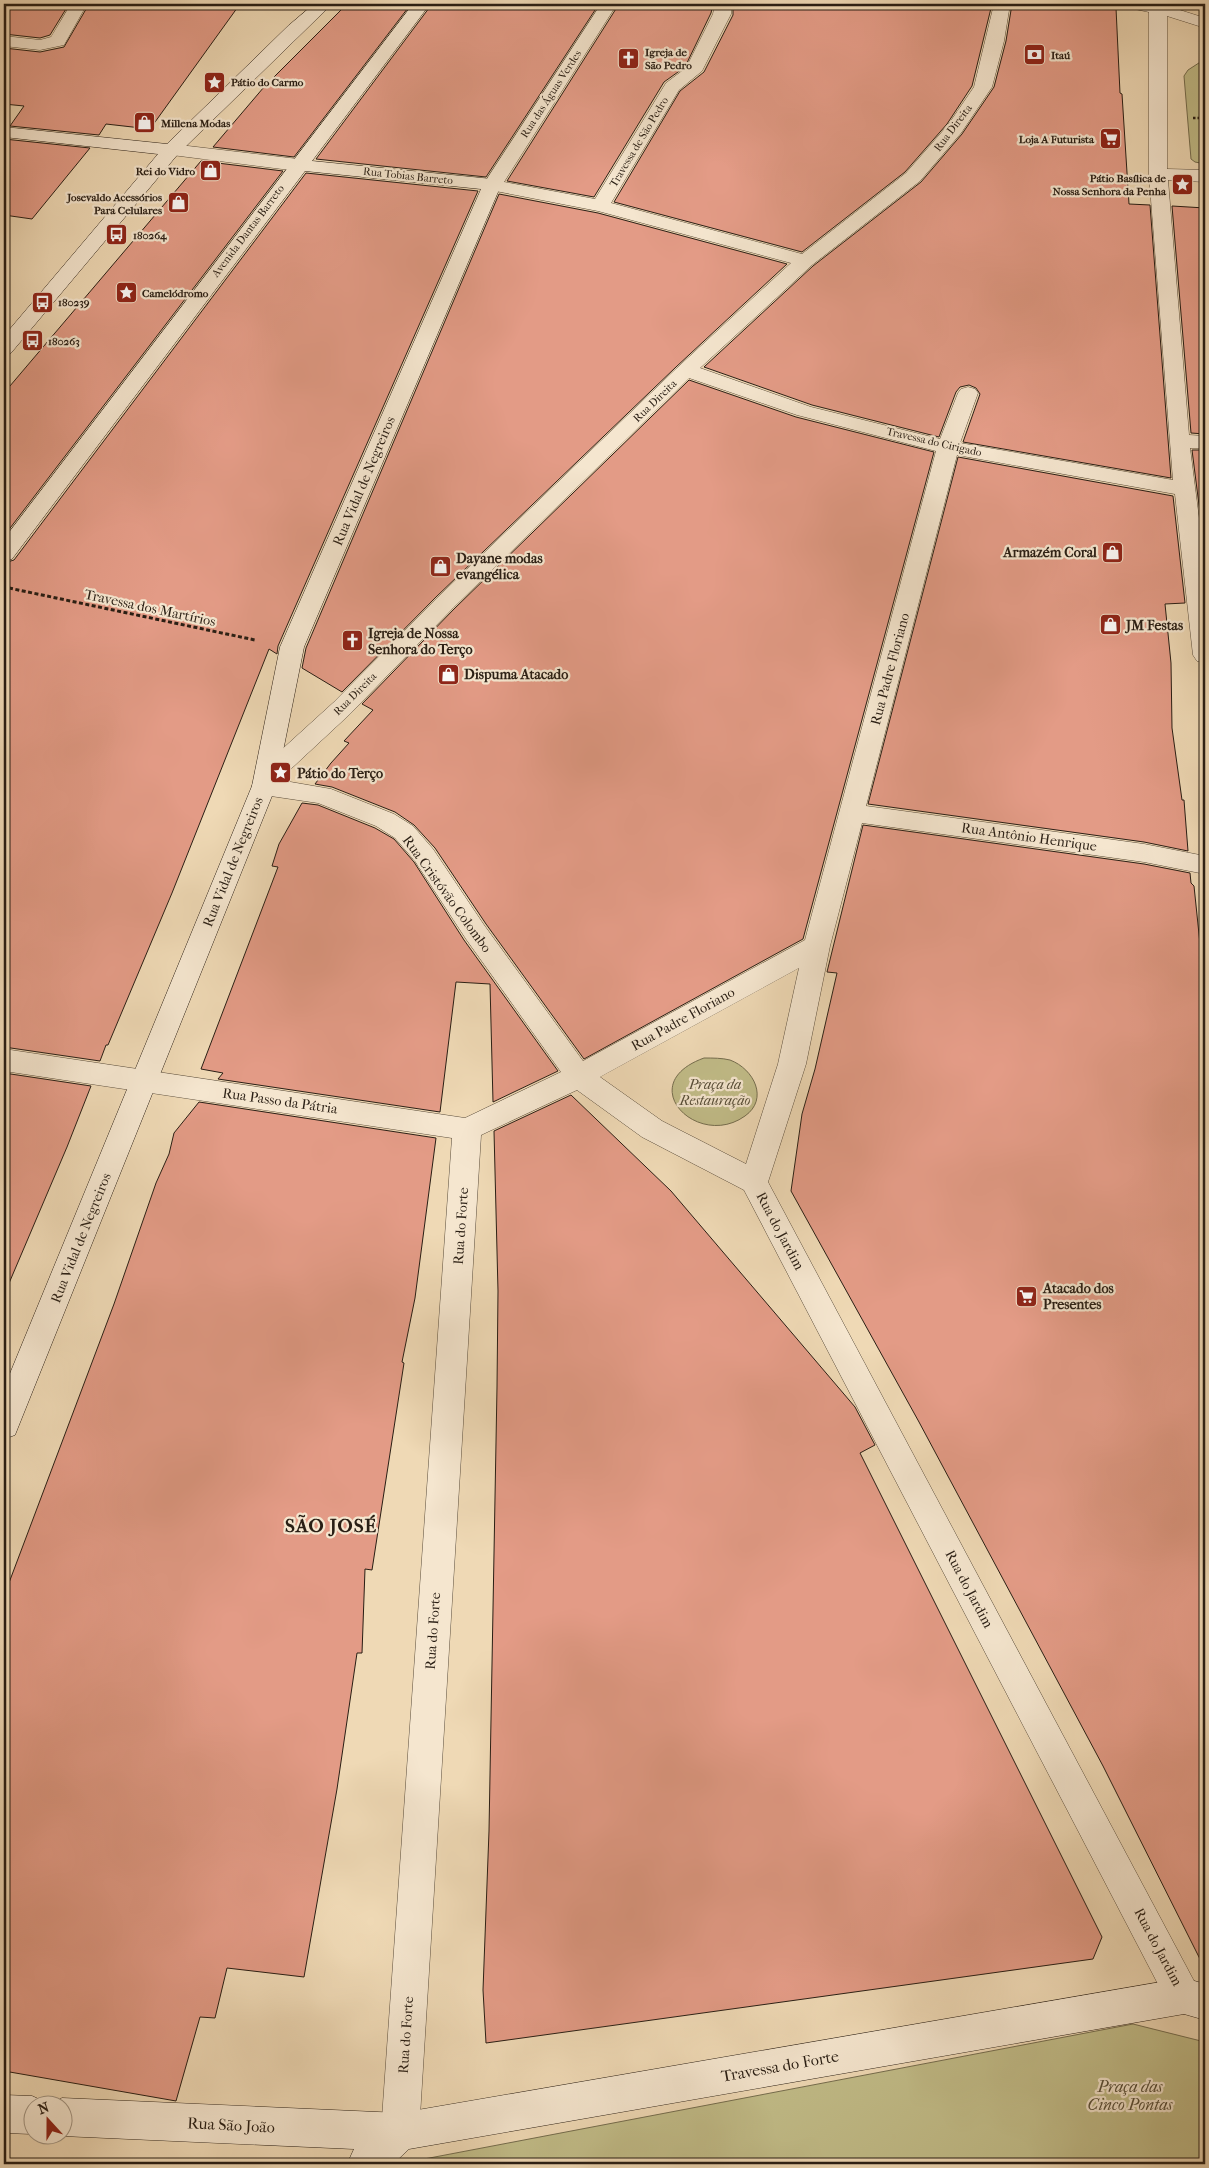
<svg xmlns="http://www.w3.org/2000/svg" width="1209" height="2168" font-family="'IM FELL French Canon',serif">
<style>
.green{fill:#c1bc88;stroke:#756d4e}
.building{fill:#e39b86;stroke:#291e14}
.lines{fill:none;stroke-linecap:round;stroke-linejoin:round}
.street-casing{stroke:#5a4d3c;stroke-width:1}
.secondary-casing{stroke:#291e14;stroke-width:1}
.path-far1{stroke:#291e14;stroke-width:2.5;stroke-dasharray:2.5 2;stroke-linecap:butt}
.path{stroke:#291e14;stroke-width:3;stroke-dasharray:4 2.5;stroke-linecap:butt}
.street{fill:#f5e6cf;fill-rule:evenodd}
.secondary{fill:#f5e6cf;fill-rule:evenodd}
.labels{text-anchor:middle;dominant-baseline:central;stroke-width:4.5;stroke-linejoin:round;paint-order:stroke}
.far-poi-label{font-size:11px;font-weight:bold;fill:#291e14;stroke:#f5e6cf;text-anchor:start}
.far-street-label{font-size:11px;fill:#291e14;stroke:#f5e6cf}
.street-label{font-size:14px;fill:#291e14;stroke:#f5e6cf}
.poi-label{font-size:14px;font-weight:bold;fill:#291e14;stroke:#f5e6cf;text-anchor:start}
.park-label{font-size:14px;font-style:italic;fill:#574d37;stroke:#f5e6cf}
.near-street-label{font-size:16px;fill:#291e14;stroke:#f5e6cf}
.near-park-label{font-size:16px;font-style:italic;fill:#574d37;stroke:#f5e6cf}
.district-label{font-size:19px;font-weight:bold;letter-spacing:1px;fill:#291e14;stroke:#f5e6cf}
</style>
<rect width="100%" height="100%" fill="#efd9b5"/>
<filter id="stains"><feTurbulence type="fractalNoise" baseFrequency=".004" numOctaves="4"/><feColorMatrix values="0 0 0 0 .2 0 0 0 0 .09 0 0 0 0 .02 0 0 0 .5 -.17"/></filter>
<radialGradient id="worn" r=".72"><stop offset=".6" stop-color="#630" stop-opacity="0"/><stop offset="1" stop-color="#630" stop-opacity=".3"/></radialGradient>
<g class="green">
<path d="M1205 59V164L1195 162 1191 159 1184 76 1188 70Z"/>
<path d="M704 1058C713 1058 722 1058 730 1060 754 1069 769 1099 745 1116 698 1150 632 1084 704 1058Z"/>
<path d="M1133 2024 1205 2042V2164H398Z"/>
</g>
<g class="building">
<path d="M4 4H69L50 35 40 38 4 34Z"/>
<path d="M89 4H240L150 129 106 124 99 135 10 126 24 106 4 104V48L40 52 64 47Z"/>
<path d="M347 4H411L294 157 213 147 264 87Z"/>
<path d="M432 4H599L486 177 316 159Z"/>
<path d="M619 4H713L711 13 685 67 664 82 594 197 507 181Z"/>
<path d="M733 4H992L972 86 947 124 905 172 802 252 614 202 680 91 704 72 733 15Z"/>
<path d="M1012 4H1052L1116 8 1120 93 1122 94 1129 204 1150 205 1171 478 963 442 980 394 976 388 969 385 960 387 956 392 939 437 812 405 704 367 813 266 921 182 962 134 994 87 1006 41Z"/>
<path d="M4 139 90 148 32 219 4 215Z"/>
<path d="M201 161 283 171 4 536V393Z"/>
<path d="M306 173 478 191 278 646 277 654 269 649 172 893 108 1045H106L100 1061 4 1047V563L14 560Z"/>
<path d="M499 194 598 213 787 264 676 367 436 597 342 692 302 668 306 648Z"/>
<path d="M1172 206 1205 208V434L1191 433Z"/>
<path d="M689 380 796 417 934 452 803 939 584 1059 486 924 435 848 414 825 395 812 332 787 315 784 331 763 349 743 344 741 373 710 362 704 454 609Z"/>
<path d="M1192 450H1205V552Z"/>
<path d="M958 457 1173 496 1185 603 1165 604 1171 663 1172 728 1182 800H1184L1188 851 1144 842 868 804Z"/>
<path d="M302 803 318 805 375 828 394 839 414 862 464 940 558 1071 493 1102 490 984 456 982 440 1112 218 1079 223 1073 201 1069 278 867 272 866 279 844Z"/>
<path d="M863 825 1144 864 1190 873 1191 883 1194 886 1205 992V1969L1103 1766 919 1422 791 1191 802 1114 815 1069 837 973 827 972Z"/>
<path d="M4 1073 91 1086 67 1147 4 1295Z"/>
<path d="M571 1095 671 1191 855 1407 875 1445 860 1453 1102 1937 1093 1959 486 2043 483 1990 489 1831 497 1387 498 1291 494 1131Z"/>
<path d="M199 1102 436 1138 415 1298 402 1362 404 1363 372 1570 365 1569 362 1653H357L337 1789 304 1977 227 1968 215 2018 200 2017 176 2101 4 2071V1596L114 1304 156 1183 169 1154 174 1133Z"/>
</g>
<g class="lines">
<defs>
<g id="street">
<path d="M71 4H87L64 45 40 50 4 46V36L40 40 51 37Z"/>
<path d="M601 4H617L504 182 595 199 666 83 686 68 713 14 715 4H731V14L702 71 679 90 611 203 802 254 906 173 948 125 974 87 994 4H1010L1004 41 992 87 961 133 920 181 812 265 700 368 811 407 940 439 958 393 961 389 968 387 975 389 978 393 960 443 1173 480 1149 174V12L1130 8 1128 4H1161L1205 18V28L1167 16V169L1205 170V182L1168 180 1189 435 1205 436V448H1190L1205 565V663L1197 661 1193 655 1175 494 957 455 866 806 1144 844 1205 856V874L1144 862 862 823 830 946 806 1064 768 1182 1202 1996 1197 2009 1184 2014 1171 2009 744 1190 642 1137 577 1090 481 1135 419 2132 413 2145 400 2151 387 2145 381 2132 452 1138 4 1071V1049L465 1118 561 1072 466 939 415 861 395 838 376 826 318 803 264 795 255 792 252 786 257 772 334 702 437 598 677 368 791 263 598 211 485 189 483 185ZM689 378 797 415 936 451 805 940 583 1061 484 925 433 849 413 826 394 814 331 789 279 780 350 714 453 608ZM799 968 778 1064 746 1164 662 1121 600 1077Z"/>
<path d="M171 144 298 159 305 161 307 165 305 169 298 171 164 154 162 150 164 146Z"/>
</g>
<g id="secondary">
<path d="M314 4H332L178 154 11 353 4 355V336L158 154 4 137V127L167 144 288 26Z"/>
<path d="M413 4H430L312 161 492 179 499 181 501 185 304 647 276 786 19 1425 15 1435 4 1439V1388L252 786 280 647 481 189 305 171 12 559 4 561V539Z"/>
<path d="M1184 1978 1205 1984V2020L1184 2014 409 2149 393 2164H347L354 2149 62 2136V2106H48L62 2098 400 2113Z"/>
<path d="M4 2095 32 2096 45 2102 47 2106H32V2134L4 2133Z"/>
</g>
</defs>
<use href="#street" class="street-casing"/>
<use href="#secondary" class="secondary-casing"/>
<path class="path-far1" d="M1193 118H1205"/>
<path class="path" d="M9 588 255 640"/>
<use href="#street" class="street"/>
<use href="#secondary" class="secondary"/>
</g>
<defs>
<symbol id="bank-square" viewBox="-11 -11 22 22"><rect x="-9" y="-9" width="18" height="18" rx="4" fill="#8f2418" stroke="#f5e6cf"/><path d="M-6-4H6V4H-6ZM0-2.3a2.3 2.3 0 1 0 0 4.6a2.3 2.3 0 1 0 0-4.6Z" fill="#fff"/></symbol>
<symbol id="church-square" viewBox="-11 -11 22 22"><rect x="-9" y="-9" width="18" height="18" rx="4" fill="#8f2418" stroke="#f5e6cf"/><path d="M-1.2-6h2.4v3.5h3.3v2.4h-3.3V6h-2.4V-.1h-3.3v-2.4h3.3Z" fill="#fff"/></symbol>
<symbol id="sight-square" viewBox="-11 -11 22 22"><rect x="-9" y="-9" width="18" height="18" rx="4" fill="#8f2418" stroke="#f5e6cf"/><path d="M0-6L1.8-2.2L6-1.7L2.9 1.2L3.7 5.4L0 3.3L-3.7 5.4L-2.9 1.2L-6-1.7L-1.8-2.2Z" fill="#fff"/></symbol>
<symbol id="shop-square" viewBox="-11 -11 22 22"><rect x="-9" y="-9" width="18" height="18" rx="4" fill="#8f2418" stroke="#f5e6cf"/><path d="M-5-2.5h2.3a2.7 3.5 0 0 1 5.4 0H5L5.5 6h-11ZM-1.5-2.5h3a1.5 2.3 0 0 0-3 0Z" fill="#fff"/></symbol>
<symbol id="supermarket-square" viewBox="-11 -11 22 22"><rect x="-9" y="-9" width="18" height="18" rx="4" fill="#8f2418" stroke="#f5e6cf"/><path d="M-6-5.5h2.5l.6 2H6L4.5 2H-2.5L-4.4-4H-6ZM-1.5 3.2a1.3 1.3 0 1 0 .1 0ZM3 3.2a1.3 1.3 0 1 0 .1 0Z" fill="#fff"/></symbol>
<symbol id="bus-square" viewBox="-11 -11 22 22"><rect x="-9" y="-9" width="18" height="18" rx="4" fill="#8f2418" stroke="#f5e6cf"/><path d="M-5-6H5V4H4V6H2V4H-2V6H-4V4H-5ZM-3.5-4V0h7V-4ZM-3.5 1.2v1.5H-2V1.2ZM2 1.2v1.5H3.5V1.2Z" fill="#fff"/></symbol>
</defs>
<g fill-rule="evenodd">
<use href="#bank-square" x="1022" y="42" width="25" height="25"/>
<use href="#church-square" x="616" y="46" width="25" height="25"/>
<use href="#sight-square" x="202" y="70" width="25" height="25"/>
<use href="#shop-square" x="132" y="110" width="25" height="25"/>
<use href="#supermarket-square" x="1098" y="126" width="25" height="25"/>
<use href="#shop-square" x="198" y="158" width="25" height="25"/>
<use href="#sight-square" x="1170" y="172" width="25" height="25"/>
<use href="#shop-square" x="166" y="190" width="25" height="25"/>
<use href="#bus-square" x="104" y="222" width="25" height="25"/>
<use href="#sight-square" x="114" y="280" width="25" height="25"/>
<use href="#bus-square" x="30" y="290" width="25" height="25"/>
<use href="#bus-square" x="20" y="328" width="25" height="25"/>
<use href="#shop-square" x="1100" y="540" width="25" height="25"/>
<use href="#shop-square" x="428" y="554" width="25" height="25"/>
<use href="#shop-square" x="1098" y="612" width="25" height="25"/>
<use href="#church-square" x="340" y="628" width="25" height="25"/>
<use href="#shop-square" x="436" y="662" width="25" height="25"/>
<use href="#sight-square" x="268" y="760" width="25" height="25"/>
<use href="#supermarket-square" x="1014" y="1284" width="25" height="25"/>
</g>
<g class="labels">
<g class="far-poi-label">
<text x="645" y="52">Igreja de<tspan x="645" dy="13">São Pedro</tspan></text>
<text x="1051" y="55">Itaú</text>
<text x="231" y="82">Pátio do Carmo</text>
<text x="161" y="123">Millena Modas</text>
<text x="1094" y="139" text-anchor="end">Loja A Futurista</text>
<text x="195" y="171" text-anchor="end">Rei do Vidro</text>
<text x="1166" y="178" text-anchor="end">Pátio Basílica de<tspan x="1166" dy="13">Nossa Senhora da Penha</tspan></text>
<text x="162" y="197" text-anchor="end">Josevaldo Acessórios<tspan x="162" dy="13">Para Celulares</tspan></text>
<text x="133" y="235">180264</text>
<text x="142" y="293">Camelódromo</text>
<text x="58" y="302">180239</text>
<text x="48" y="341">180263</text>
</g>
<g class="far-street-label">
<text transform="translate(551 94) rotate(-57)">Rua das Águas Verdes</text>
<text transform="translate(953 128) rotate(-53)">Rua Direita</text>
<text transform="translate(639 142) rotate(-59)">Travessa de São Pedro</text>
<text transform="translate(408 176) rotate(6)">Rua Tobias Barreto</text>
<text transform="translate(248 231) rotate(-53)">Avenida Dantas Barreto</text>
<text transform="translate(655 401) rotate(-44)">Rua Direita</text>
<text transform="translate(934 442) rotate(13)">Travessa do Cirigado</text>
<text transform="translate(355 694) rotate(-45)">Rua Direita</text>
</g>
<g class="street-label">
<text transform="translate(364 481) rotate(-67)">Rua Vidal de Negreiros</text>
<text transform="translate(150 608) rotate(12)">Travessa dos Martírios</text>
<text transform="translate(890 669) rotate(-75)">Rua Padre Floriano</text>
<text transform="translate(1029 837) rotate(8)">Rua Antônio Henrique</text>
<text transform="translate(233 862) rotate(-68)">Rua Vidal de Negreiros</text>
<text transform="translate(447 894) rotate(54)">Rua Cristóvão Colombo</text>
<text transform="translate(683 1019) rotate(-29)">Rua Padre Floriano</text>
<text transform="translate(280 1101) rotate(8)">Rua Passo da Pátria</text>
<text transform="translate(461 1226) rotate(-86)">Rua do Forte</text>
<text transform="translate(780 1231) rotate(62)">Rua do Jardim</text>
<text transform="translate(81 1238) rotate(-68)">Rua Vidal de Negreiros</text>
<text transform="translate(969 1589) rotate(62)">Rua do Jardim</text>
<text transform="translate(433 1631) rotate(-86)">Rua do Forte</text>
<text transform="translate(1158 1947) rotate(62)">Rua do Jardim</text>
<text transform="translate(406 2035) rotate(-86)">Rua do Forte</text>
</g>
<g class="poi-label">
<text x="1097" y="552" text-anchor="end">Armazém Coral</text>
<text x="456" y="558">Dayane modas<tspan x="456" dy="16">evangélica</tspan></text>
<text x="1126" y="625">JM Festas</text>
<text x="368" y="633">Igreja de Nossa<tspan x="368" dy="16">Senhora do Terço</tspan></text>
<text x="464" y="674">Dispuma Atacado</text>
<text x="297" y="773">Pátio do Terço</text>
<text x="1043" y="1288">Atacado dos<tspan x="1043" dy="16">Presentes</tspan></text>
</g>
<g class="park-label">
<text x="715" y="1084">Praça da<tspan x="715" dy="16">Restauração</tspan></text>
</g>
<g class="near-street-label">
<text transform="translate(780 2066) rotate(-10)">Travessa do Forte</text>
<text transform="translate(231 2125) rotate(3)">Rua São João</text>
</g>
<g class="near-park-label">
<text x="1130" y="2086">Praça das<tspan x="1130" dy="18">Cinco Pontas</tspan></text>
</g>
<g class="district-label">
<text x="331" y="1526">SÃO JOSÉ</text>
</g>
</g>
<rect width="1209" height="2168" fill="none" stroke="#efd9b5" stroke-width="20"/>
<rect x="5" y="5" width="1199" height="2158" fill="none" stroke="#291e14" stroke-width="2.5"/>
<rect x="10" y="10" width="1189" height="2148" fill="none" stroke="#291e14"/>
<g transform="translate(48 2120) rotate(339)"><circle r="24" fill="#f5e6cf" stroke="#a39684"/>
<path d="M0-4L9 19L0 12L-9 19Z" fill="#8f2418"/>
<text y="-8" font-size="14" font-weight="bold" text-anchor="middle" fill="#291e14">N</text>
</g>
<rect width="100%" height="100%" filter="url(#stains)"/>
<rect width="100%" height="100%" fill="url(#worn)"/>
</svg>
